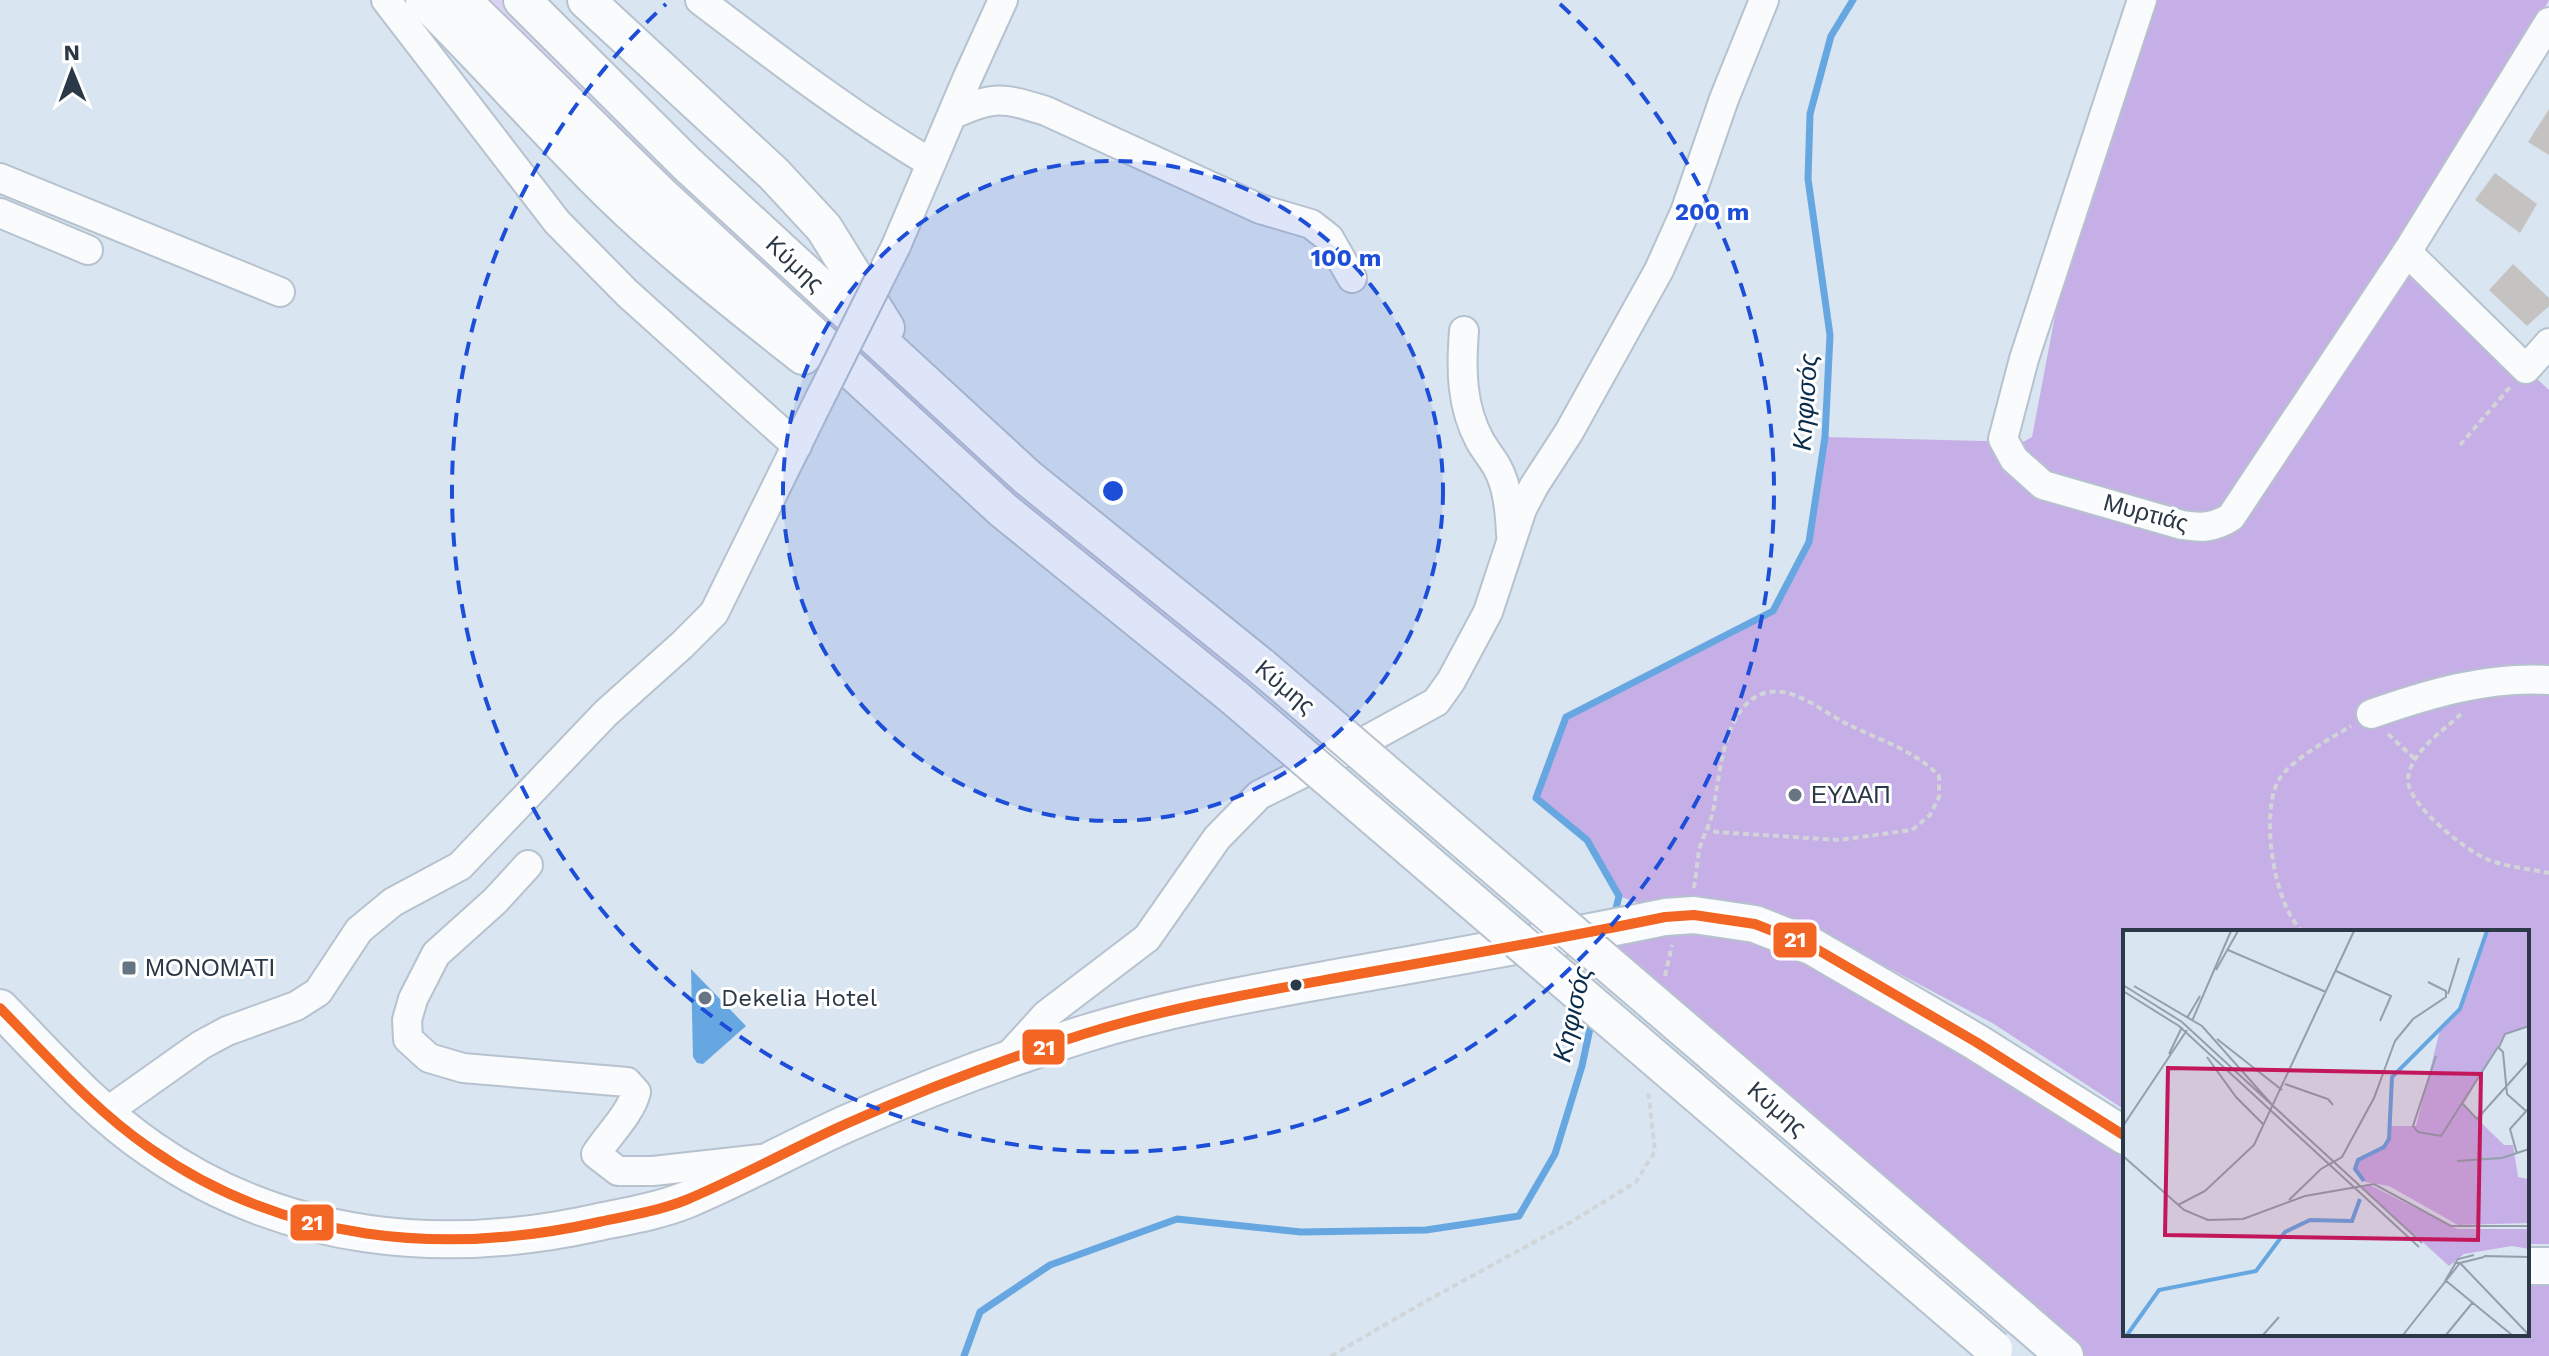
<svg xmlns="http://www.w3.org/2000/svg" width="2549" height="1356" font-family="'Work Sans',sans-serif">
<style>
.green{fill:#dcd3f4}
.forest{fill:#c6afe7}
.water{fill:#67a7e1}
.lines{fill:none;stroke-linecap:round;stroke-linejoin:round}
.stream{stroke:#67a7e1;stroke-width:7}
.building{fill:#c5c3c1}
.minor-casing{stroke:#b6c2ce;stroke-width:32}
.major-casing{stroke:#b6c2ce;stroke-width:40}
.path{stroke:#d1d5d8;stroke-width:4;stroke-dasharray:6 4;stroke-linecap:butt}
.minor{stroke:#f9fbfd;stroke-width:28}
.major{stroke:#f9fbfd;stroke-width:36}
.minor-bridge-casing{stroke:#b6c2ce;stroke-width:32;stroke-linecap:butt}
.major-bridge-casing{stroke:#b6c2ce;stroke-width:40;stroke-linecap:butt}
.minor-bridge{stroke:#f9fbfd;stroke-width:28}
.major-bridge{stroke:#f9fbfd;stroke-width:36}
.bus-1-casing{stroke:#fff;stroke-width:16}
.bus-1{stroke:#f26522;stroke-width:10}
.ring{fill:none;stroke:#1d4ed8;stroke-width:4;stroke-dasharray:14 10}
.poi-dot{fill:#677582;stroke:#fff;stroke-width:3}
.bus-dot{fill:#2a3847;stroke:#fff;stroke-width:3}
.labels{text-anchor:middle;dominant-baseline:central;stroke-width:6;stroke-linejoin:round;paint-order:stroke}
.street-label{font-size:24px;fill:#2a3847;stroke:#fff}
.poi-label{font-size:24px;fill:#2a3847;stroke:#fff;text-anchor:start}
.water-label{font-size:26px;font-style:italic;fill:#082c4b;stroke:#fff}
.inset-river{fill:none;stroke:#67a7e1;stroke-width:4}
.inset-road{fill:none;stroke:#93a0ac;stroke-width:2}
.view{fill:#c2185b;fill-opacity:0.15;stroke:#c2185b;stroke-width:4}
.inset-edge{fill:none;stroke:#2a3847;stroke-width:4}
.centre{fill:#1d4ed8;stroke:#fff;stroke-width:4}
.ring-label{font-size:24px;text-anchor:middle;font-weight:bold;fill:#1d4ed8;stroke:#fff;stroke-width:6;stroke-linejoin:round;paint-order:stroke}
.line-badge{stroke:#fff;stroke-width:3}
.badge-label{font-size:22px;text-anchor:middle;font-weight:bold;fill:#fff}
</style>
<rect width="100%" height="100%" fill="#d9e5f0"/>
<path class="green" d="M482 0H503L569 63 1256 679 1247 690 1012 500 894 394Z"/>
<g class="forest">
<path d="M2154 0H2549L2407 259 2549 390V1244H2527V932H2125V1110L1994 1024 1815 929 1635 902 1619 896 1587 841 1536 798 1566 717 1773 611 1809 542 1825 437 2023 442 2032 437 2058 300Z"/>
<path d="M1666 924 1753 934 1866 990 2125 1153V1334H2527V1276L2549 1277V1356H2078L1602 939Z"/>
</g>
<path class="water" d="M691 969 746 1026 703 1064 697 1063 693 1057Z"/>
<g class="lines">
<g class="stream">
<path d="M1614 917 1619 896 1587 840 1536 798 1566 717 1773 611 1809 542 1825 437 1830 335 1808 179 1810 114 1831 36 1853 0"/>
<path d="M964 1356 980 1312 1050 1265 1177 1219 1301 1232 1426 1230 1519 1216 1555 1154 1582 1066 1592 1019"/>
</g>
</g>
<g class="building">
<path d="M2549 109V155L2528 142Z"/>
<path d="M2495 173 2537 204 2520 233 2475 200Z"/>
<path d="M2513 264 2549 298V306L2527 326 2489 290Z"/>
</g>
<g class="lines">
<defs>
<g id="minor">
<path d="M386 0 557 222 627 293 797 446"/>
<path d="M700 0C775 57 850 115 931 163"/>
<path d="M2142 0 2024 359 2003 439 2014 459 2043 485 2182 525C2201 528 2214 528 2231 517L2407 252 2549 22"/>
<path d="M954 114C995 95 1004 98 1046 111L1260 209 1311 224 1329 238 1352 278"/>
<path d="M0 178 280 292"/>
<path d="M0 213 88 250"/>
<path d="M896 246 967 79 1003 0"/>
<path d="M2407 252 2526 369 2549 343"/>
<path d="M1464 331C1461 369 1461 406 1480 441 1485 450 1492 458 1497 467 1508 487 1510 512 1511 534"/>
<path d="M2371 714C2428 694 2488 676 2549 680"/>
<path d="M528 865 495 901 436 954 413 999 407 1020 408 1039 429 1058 463 1068 627 1082 636 1092C631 1113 609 1134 596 1154L618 1171H653L761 1159"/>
<path d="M1005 1060 1046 1015 1147 938 1217 838 1259 795 1343 753 1436 702 1451 681 1488 612 1522 509 1534 486 1569 432 1659 270 1685 212 1724 99 1764 0"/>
<path d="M105 1113 201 1045 227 1031 296 1006 318 992 359 930 393 902 460 866 606 713 682 645 714 613 820 398"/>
</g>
<g id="major">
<path d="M424 0C482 57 536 119 594 177 658 242 731 299 803 356"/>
<path d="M462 0 661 195 1003 510 1235 698"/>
<path d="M522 0 687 164 1027 477 1262 667"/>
<path d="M586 0 774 174 824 228 886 328"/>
<path d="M0 1008C48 1057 94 1110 151 1149 284 1242 443 1257 599 1222 628 1216 658 1211 686 1200 741 1177 794 1147 848 1123 925 1089 1004 1059 1084 1034 1170 1007 1259 992 1347 976 1453 957 1560 939 1665 917L1694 915 1755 924 1813 947 1976 1042 2125 1136"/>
<path d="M2527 1266H2549"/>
<path d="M2021 1318 2065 1356"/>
</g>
</defs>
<use href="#minor" class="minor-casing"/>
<use href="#major" class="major-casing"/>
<g class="path">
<path d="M2460 445 2511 386"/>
<path d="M2461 714C2443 731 2409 753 2408 780 2408 805 2467 852 2489 860 2507 867 2530 869 2549 873"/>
<path d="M2388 734 2415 759"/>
<path d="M1694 888C1696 876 1697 863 1699 851 1702 837 1710 825 1713 811 1720 776 1723 705 1765 693 1791 685 1821 710 1843 722 1874 738 1915 750 1939 776V797L1930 815 1912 830 1839 840 1716 832 1707 828"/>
<path d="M2303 932C2274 906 2260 816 2278 781 2289 761 2331 738 2351 726"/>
<path d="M1665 976 1672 945"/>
<path d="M1331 1356 1428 1300 1571 1222 1636 1182 1655 1151 1648 1090"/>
</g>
<use href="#minor" class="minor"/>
<use href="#major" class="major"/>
<defs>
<path id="minor-bridge" d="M820 398 896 246"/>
<g id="major-bridge">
<path d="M1262 667 2021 1318"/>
<path d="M1235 698 1994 1349"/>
</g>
</defs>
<use href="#minor-bridge" class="minor-bridge-casing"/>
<use href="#major-bridge" class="major-bridge-casing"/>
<use href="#minor-bridge" class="minor-bridge"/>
<use href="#major-bridge" class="major-bridge"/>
<defs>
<path id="bus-1" d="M0 1008C48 1057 94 1110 151 1149 284 1242 443 1257 599 1222 628 1216 658 1211 686 1200 741 1177 794 1147 848 1123 925 1089 1004 1059 1084 1034 1170 1007 1259 992 1347 976 1453 957 1560 939 1665 917L1694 915 1755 924 1813 947 1976 1042 2125 1136"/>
</defs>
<use href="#bus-1" class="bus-1-casing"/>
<use href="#bus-1" class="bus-1"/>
</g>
<circle cx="1113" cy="491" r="330" fill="#1d4ed8" fill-opacity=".12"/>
<g class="ring">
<circle cx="1113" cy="491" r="330"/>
<path d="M1560 4A661 661 0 1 1 666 4"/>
</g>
<g class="poi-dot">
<circle cx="1795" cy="795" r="8"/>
<rect x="121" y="960" width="16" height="16" rx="4"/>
<circle cx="705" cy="998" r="8"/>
</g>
<circle class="bus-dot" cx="1296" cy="985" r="7"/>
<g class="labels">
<g class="street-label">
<text transform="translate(795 264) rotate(43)">Κύμης</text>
<text transform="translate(2146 513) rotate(15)">Μυρτιάς</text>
<text transform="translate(1285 687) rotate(40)">Κύμης</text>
<text transform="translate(1777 1109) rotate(41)">Κύμης</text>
</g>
<g class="poi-label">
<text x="1811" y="795">ΕΥΔΑΠ</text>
<text x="145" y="968">ΜΟΝΟΜΑΤΙ</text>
<text x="721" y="998">Dekelia Hotel</text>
</g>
<g class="water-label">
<text transform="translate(1805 402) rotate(-86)">Κηφισός</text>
<text transform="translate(1572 1014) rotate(-77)">Κηφισός</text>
</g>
</g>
<g transform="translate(2123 930)">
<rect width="406" height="406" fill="#d9e5f0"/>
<path d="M364 1H406V95L382 104 340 175 381 215H390L395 247 406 249V293L335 295 266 256 242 252 232 239 235 230 261 217 268 196H293L317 100 340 75ZM247 255 334 299H406V319L389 316 341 324 326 336 238 256Z" fill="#c6afe7"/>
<path class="inset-river" d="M241 251 232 239 235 230 261 217 266 209 269 147 337 79 364 1M4 405 36 360 133 341 162 302 187 290 229 291 237 269"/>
<path class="inset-road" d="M105 20 203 62M93 40 115 1M213 41 268 66 257 91M0 55 59 92 299 313M11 56 79 96 151 177M0 61 56 96 296 317M325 64 336 28M64 88 77 66M69 91 108 1M94 109 159 160M376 117 382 104 406 96M46 124 59 97M313 126 290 196 295 202 318 206 375 117 380 122 384 164 403 181M84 127 113 167 141 195M162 154 205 169 210 175M340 174 354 189 406 131M0 196 64 100M394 224 387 199 406 178M0 226 61 280 85 290 120 289 182 266 251 254 328 296H406M334 231 379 228 406 219M166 270 198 239 219 227 251 168 272 111 290 89 323 67V61L305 52M55 275 82 261 131 215 231 1M361 326 406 327M331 333H337L406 405M322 350 389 405M322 351 335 329 351 325M140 405 156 387M280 405 337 333 361 327M323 405 350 372"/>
<path class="view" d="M45 138 358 144 355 310 42 305Z"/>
<rect width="406" height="406" class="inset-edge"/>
</g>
<circle cx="1113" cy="491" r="12" class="centre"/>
<g class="ring-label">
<text x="1712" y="220">200 m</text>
<text x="1346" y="266">100 m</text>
</g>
<g class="line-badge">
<rect x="1772" y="921" width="46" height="38" rx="8" fill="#f26522"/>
<rect x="1021" y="1028" width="45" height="38" rx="8" fill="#f26522"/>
<rect x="289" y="1203" width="46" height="39" rx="8" fill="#f26522"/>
</g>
<g class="badge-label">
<text x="1795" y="947">21</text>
<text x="1044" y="1055">21</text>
<text x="312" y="1230">21</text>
</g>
<g transform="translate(72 72) rotate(359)" stroke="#ffffff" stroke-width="6" paint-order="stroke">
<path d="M0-6L14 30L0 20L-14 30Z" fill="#2a3847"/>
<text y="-12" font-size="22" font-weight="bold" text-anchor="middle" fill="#2a3847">N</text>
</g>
</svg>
